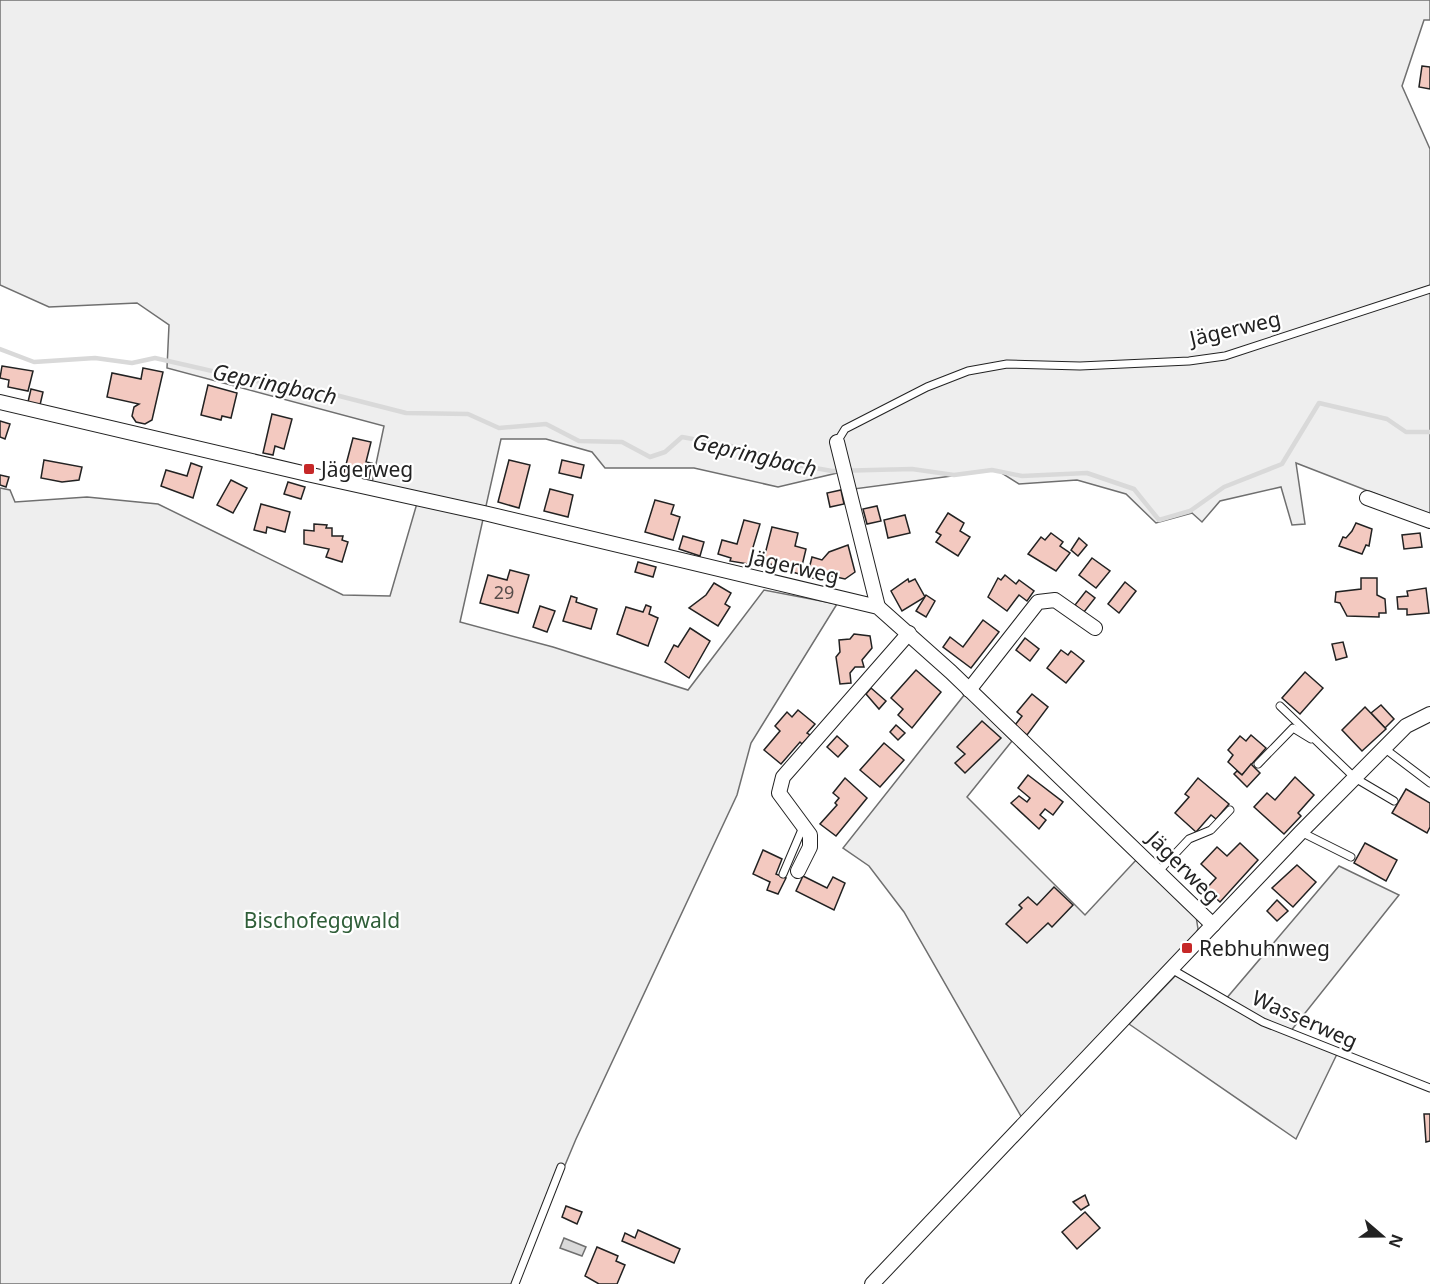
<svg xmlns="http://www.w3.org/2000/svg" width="1430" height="1284" font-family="'Noto Sans',sans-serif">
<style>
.green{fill:#eee;stroke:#6f6f6f;stroke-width:1.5}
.water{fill:#d9d9d9;stroke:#6f6f6f;stroke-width:1.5}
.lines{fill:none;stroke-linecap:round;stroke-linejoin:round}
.stream{stroke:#d9d9d9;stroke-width:4.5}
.building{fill:#f3c9c0;stroke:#222;stroke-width:1.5}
.lane-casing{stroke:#222;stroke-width:9}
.street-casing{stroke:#222;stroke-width:16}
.lane{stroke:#fff;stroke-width:7}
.street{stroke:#fff;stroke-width:14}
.poi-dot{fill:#c62828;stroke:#fff;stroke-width:2}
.labels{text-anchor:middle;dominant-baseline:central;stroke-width:4.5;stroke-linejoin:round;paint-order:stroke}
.number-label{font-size:18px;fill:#564c4a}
.street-label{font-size:21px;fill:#222;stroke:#fff}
.poi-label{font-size:21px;fill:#222;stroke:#fff;text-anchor:start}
.park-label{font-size:21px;fill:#2f5e38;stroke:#fff}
.water-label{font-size:22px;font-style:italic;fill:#222;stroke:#fff}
</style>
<rect width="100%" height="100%" fill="#fff"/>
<g class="green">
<path d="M0 0H1430V20H1424L1402 86 1430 149V515L1296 463 1305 524 1292 525 1281 487 1220 501 1202 522 1192 513 1156 523 1126 494 1077 480 1019 484 997 470 854 489 850 470 778 487 694 468H605L592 452 546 439H501L460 622 553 647 688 690 764 590 837 604 751 743 737 795 576 1139 515 1284H0V488L10 490 15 502 87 497 158 504 343 595 390 596 420 493 372 483 384 426 167 368 169 325 137 303 49 307 0 285Z"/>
<path d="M965 694 1012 741 967 797 1085 915 1137 859 1196 916 1198 929 1194 938 1022 1118 904 912 869 866 843 848Z"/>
<path d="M1339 866 1399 895 1290 1032 1338 1052 1296 1139 1129 1024 1178 973 1225 1000Z"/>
</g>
<path class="water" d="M564 1238 586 1247 582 1256 560 1248Z"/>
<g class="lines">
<path class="stream" d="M0 349 34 362 95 358 132 363 155 358 278 386 308 388 406 413 468 414 499 428 546 424 579 441 622 442 650 457 665 452 682 437 747 449 781 462 832 471 912 469 954 475 992 470 1022 476 1087 473 1134 489 1159 520 1190 511 1224 487 1282 464 1319 403 1387 419 1406 432H1430"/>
</g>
<g class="building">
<path d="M1422 66 1430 67V89L1419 87Z"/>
<path d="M2 366 33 371 28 391 8 387 9 380 0 378Z"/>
<path d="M143 368 163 372 152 420 145 424 136 422 132 416 134 407 139 404 107 397 112 373 141 379Z"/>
<path d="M208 385 237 393 231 418 222 416 221 420 201 415Z"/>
<path d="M31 389 43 392 40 405 28 402Z"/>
<path d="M272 414 292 419 284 449 275 446 273 455 263 453Z"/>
<path d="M0 421 10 424 5 439 0 437Z"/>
<path d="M353 438 371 442 366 462 372 463 369 478 357 475 356 479 343 476Z"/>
<path d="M44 460 82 467 79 480 62 482 41 478Z"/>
<path d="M509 460 530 465 519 508 498 502Z"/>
<path d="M562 460 584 465 581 478 559 473Z"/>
<path d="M191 463 202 467 193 498 161 486 166 470 187 476Z"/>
<path d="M0 475 9 477 6 487 0 485Z"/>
<path d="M231 480 247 488 233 513 217 505Z"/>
<path d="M288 482 305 487 301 499 284 494Z"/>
<path d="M550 489 573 495 568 517 544 511Z"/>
<path d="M841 490 844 504 830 507 827 493Z"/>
<path d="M655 500 674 505 671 514 680 517 673 540 645 532Z"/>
<path d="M261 504 290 512 285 532 267 527 266 533 254 530Z"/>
<path d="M877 506 881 521 867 524 863 509Z"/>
<path d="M948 513 964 523 960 531 970 537 958 556 936 542 941 535 936 532Z"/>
<path d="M905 515 910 533 888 538 884 520Z"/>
<path d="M744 520 760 524 748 564 730 561 731 558 718 554 722 540 737 544Z"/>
<path d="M1356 523 1372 529 1369 546 1366 545 1362 554 1339 546 1343 537 1346 538 1352 531Z"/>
<path d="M314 524 327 525 326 528H332V536H343L342 540 348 542 342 562 326 557 329 549 304 544V530L314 531Z"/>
<path d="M772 527 798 533 795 546 806 549 800 574 771 567V564L763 562Z"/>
<path d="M1051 533 1063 542 1060 546 1070 553 1056 571 1028 554 1041 537 1045 540Z"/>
<path d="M1420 533 1422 547 1404 549 1402 535Z"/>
<path d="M683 536 704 542 700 556 679 549Z"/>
<path d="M1079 538 1087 545 1078 556 1071 550Z"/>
<path d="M848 545 855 572 845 579 823 574 822 580 807 577 812 557 822 560 829 552Z"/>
<path d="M1092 558 1110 571 1096 588 1079 575Z"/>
<path d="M638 562 656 567 653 577 635 572Z"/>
<path d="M510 570 529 575 518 613 480 603 488 575 507 580Z"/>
<path d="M1005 575 1016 584 1019 580 1034 591 1027 601 1019 595 1007 611 988 597 998 578 1001 580Z"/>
<path d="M1361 578H1377V595L1385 599 1386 613H1379V617L1347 616 1340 603 1335 602 1336 592 1361 589Z"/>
<path d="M908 579 909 582 915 579 925 597 902 611 891 591Z"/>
<path d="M1125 582 1136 591 1119 613 1108 604Z"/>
<path d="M714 583 731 593 725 604 730 607 718 626 689 608 706 595Z"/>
<path d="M1426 588 1429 613 1407 615V609H1398L1397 597 1408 596 1407 591Z"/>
<path d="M1086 591 1095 598 1084 612 1075 605Z"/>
<path d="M926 595 935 601 926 617 916 611Z"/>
<path d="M571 596 577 598 576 602 597 609 591 629 563 621Z"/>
<path d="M646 605 651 607 649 614 658 618 648 646 617 634 626 607 643 612Z"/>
<path d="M540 606 555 611 547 632 533 627Z"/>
<path d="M983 620 999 632 971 668 943 647 950 637 963 647Z"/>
<path d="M690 628 710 641 689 678 665 662 674 645 678 647Z"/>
<path d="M854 634 870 636 872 648 862 660 864 667H855L850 673 851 683 840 684 836 657 840 652 839 640 850 639Z"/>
<path d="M1025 638 1039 649 1030 661 1016 650Z"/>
<path d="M1343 642 1347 657 1336 660 1332 644Z"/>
<path d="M1061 650 1068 655 1071 651 1084 661 1066 683 1047 668Z"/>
<path d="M916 670 941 692 912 728 898 715 903 709 891 698Z"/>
<path d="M1305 672 1323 688 1300 714 1282 698Z"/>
<path d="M871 688 886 701 879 709 866 694Z"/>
<path d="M1032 694 1048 707 1027 735 1015 725 1022 716 1017 712Z"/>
<path d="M1381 705 1394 719 1385 728 1371 713Z"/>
<path d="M1365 707 1386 729 1362 751 1342 730Z"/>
<path d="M798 710 815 724 807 733 810 735 802 744 800 742 781 764 764 750 780 731 775 726 787 712 792 717Z"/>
<path d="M982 721 1001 738 965 773 955 763 965 754 957 747Z"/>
<path d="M896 725 905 733 898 740 890 732Z"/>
<path d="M1251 735 1266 748 1242 775 1228 762 1233 755 1228 750 1240 736 1246 741Z"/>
<path d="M837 736 848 746 838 757 827 747Z"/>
<path d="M884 743 904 760 880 787 860 770Z"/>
<path d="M1251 764 1260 773 1247 787 1234 774 1237 771 1242 775Z"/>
<path d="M1028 775 1063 802 1053 815 1045 809 1040 815 1046 820 1039 829 1011 803 1019 796 1027 802 1030 798 1018 788Z"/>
<path d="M1295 777 1314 795 1298 813 1301 816 1284 834 1254 807 1267 793 1275 800Z"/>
<path d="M845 778 867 798 836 836 820 824 837 805 835 803 839 798 833 793Z"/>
<path d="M1198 778 1229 804 1216 819 1211 815 1196 832 1175 813 1189 797 1185 794Z"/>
<path d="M1406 789 1430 803V827L1427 833 1392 813Z"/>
<path d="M1240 843 1258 860 1220 902 1206 889 1216 878 1201 864 1217 847 1227 856Z"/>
<path d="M1365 843 1397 860 1386 881 1354 863Z"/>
<path d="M763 850 782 859 776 874 786 878 778 894 767 890 770 882 753 874Z"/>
<path d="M1297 865 1316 882 1293 907 1272 888Z"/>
<path d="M803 876 827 888 833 877 845 883 834 910 796 891Z"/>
<path d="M1054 887 1073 905 1052 927 1048 923 1027 943 1006 924 1022 908 1019 905 1028 897 1037 905Z"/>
<path d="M1277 900 1288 911 1277 921 1267 911Z"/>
<path d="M1424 1114H1430V1141L1426 1142Z"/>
<path d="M1085 1195 1089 1205 1081 1210 1073 1202Z"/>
<path d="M566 1206 582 1212 577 1224 562 1217Z"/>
<path d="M1085 1212 1100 1228 1077 1249 1062 1232Z"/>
<path d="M638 1230 680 1249 674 1263 622 1241 625 1233 635 1238Z"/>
<path d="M597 1247 618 1256 616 1261 625 1265 617 1284H599L585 1276Z"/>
</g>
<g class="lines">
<defs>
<g id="lane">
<path d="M837 442 845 429 927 387 968 371 1007 364 1080 366 1189 361 1225 356 1430 289"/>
<path d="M1280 706 1355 778 1394 801"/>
<path d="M1384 748 1430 783"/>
<path d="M1258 764 1293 728 1311 739"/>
<path d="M1301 832 1351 857"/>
<path d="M1158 872 1189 839 1211 830 1230 810"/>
<path d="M783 874 803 827"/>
<path d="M1173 970 1263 1022 1430 1088"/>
<path d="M515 1284 561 1167"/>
</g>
<g id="street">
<path d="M0 402 307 474 484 513 878 607 951 672 1213 925"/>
<path d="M837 442 878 607"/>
<path d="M1367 498 1430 521"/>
<path d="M969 690 1038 602 1055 600 1095 628"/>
<path d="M798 871 810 847V835L779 793 783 777 909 633"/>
<path d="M872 1284 1301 832 1406 726 1430 714"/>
</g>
</defs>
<use href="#lane" class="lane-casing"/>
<use href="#street" class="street-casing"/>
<use href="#lane" class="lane"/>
<use href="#street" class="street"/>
</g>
<g class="poi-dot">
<rect x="303" y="463" width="12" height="12" rx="3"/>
<rect x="1181" y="942" width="12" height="12" rx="3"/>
</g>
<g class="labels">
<g class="number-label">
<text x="504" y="592">29</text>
</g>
<g class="street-label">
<text transform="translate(1235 328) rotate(-13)">Jägerweg</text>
<text transform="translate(794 566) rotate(13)">Jägerweg</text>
<text transform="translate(1184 867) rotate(45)">Jägerweg</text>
<text transform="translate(1305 1019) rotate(24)">Wasserweg</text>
</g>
<g class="poi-label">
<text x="321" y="469">Jägerweg</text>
<text x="1199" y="948">Rebhuhnweg</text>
</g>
<g class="park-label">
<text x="322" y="920">Bischofeggwald</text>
</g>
<g class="water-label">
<text transform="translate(275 383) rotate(12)">Gepringbach</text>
<text transform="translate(755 454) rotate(13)">Gepringbach</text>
</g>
</g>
<g transform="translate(1382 1236) rotate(110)" stroke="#ffffff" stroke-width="4.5" paint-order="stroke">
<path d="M0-4.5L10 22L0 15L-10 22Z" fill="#222222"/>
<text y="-9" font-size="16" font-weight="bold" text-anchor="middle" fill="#222222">N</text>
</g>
</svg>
